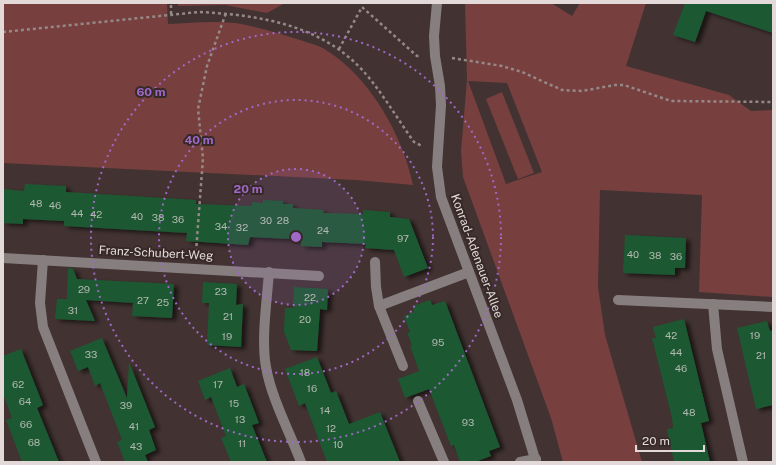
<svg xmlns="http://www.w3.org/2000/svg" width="776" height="465" font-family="'Public Sans',sans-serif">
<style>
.green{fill:#783f3f;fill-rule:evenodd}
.building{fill:#1d5833;filter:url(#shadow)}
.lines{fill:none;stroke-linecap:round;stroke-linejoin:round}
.path{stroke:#958988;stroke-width:2.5;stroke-dasharray:3 3;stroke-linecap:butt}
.minor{stroke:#877f7f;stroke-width:10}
.ring{fill:none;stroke:#9f69c8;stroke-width:2;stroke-dasharray:2 4}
.labels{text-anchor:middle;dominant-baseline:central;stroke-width:4;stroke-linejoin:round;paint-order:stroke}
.number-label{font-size:10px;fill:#b2b9b0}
.street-label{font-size:12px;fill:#e3d9d9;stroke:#372928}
.centre{fill:#9f69c8;stroke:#372928;stroke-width:2}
.ring-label{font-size:12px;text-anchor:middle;font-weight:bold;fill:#9f69c8;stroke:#372928;stroke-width:4;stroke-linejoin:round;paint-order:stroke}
</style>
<defs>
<filter id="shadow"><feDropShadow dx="4.5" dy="2.5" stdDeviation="2" flood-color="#0009"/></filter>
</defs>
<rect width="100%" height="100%" fill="#423332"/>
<g class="green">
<path d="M3 3H167L168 24C192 23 218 20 241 24 261 28 281 34 300 40 308 43 319 45 326 50 370 77 403 136 413 185L356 180 3 163Z"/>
<path d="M178 3H285L267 13 225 5 178 6Z"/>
<path d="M465 3H551L572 16 580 3H646L626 66 729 95 751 111 773 110V297L699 292 702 195 600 190 598 287 605 335 642 462H563L551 418 463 177 461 151 467 80ZM468 81 507 83 542 172 506 184Z"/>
<path d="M502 92 534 173 518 179 486 99Z"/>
</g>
<g class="building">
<path d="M685 3H773V33L706 11 695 42 673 35Z"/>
<path d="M25 184 66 186V192L196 200V204L252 206V202L263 203V200L283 201V204H293V208L324 210 323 213 363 214V210L390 212V217L409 219 428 268 404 277 394 250 365 248 366 244 322 242V247L301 246V241H291V239L250 237 248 245 186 241 187 233 64 226V221L23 219V224L3 223V189L24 191Z"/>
<path d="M625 235 686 238 685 268H675V275L623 273Z"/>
<path d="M68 268 73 269 77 279 174 284 172 318 132 316 133 303 86 300 95 321 55 319 57 299H67Z"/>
<path d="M203 282 237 284 236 305 243 304 241 347 207 345 209 303H202Z"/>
<path d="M294 287 328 289 327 310 320 309 317 351 291 350 284 332 285 308H293Z"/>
<path d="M430 300 432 305 445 301 500 447 489 451 491 456 475 462H460L454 445 451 446 429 389 405 398 398 379 419 371 410 346 412 345 407 333 410 332 404 316 414 312 413 306Z"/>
<path d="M684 319 709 421 701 423 710 462H674L667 429 673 428 672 418 652 338H656L653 327Z"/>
<path d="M767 321 770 331 773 330V405L756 409 737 328Z"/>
<path d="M102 338 127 398 129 362 155 427 149 430 156 450 145 455 148 462H125L117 442 122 440 100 383 95 386 88 367 78 371 70 351Z"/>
<path d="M21 349 43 405 37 408 59 462H22L6 420 12 418 3 394V356Z"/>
<path d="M317 357 331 393 336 391 349 424 380 412 400 462H327L305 403 299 406 285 369Z"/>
<path d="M230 368 237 387 244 384 259 423 252 425 267 462H231L221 438 226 436 211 397 205 400 198 381Z"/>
</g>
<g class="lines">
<g class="path">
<path d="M171 14V3"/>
<path d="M3 32 199 12C263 15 328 26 370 79 386 99 399 121 414 142L422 146"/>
<path d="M339 49 362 7 417 56H419"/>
<path d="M452 58 502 66 522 72 562 90 582 91 615 85H624L671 101 773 102"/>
<path d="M196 252 203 158 198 109 207 66 226 13"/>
</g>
<g class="minor">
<path d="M437 3 434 36 435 56 440 86 441 105 437 167 441 197 517 400 536 462"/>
<path d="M3 258 319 276"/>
<path d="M43 260 40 303 43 327 96 462"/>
<path d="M375 262 376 287 379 306 403 366"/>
<path d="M269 272C267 300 261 340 266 367 271 397 290 433 301 462"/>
<path d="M618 300 773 307"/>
<path d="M713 304 717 349 743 462"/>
<path d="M379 306 469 272"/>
<path d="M418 401 444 462"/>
<path d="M520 462 536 459"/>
</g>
</g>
<circle cx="296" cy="237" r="68" fill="#9f69c8" fill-opacity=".12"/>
<g class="ring">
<circle cx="296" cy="237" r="68"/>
<circle cx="296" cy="237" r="137"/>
<circle cx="296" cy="237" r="205"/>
</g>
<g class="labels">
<g class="number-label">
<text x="36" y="203">48</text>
<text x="55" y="205">46</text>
<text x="77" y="213">44</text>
<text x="96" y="214">42</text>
<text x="137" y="216">40</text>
<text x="158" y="217">38</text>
<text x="178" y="219">36</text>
<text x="266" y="220">30</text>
<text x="283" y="220">28</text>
<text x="221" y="226">34</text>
<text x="242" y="227">32</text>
<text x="323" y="230">24</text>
<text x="403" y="238">97</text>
<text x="633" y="254">40</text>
<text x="655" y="255">38</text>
<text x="676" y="256">36</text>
<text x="84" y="289">29</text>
<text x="221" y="291">23</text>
<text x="310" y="297">22</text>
<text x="143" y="300">27</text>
<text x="163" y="302">25</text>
<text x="73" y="310">31</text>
<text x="228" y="316">21</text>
<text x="305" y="319">20</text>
<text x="671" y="335">42</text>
<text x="755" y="335">19</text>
<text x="227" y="336">19</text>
<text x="438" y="342">95</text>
<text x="676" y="352">44</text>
<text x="91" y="354">33</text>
<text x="761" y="355">21</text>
<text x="681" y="368">46</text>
<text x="305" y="372">18</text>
<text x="18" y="384">62</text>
<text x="218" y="384">17</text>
<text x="312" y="388">16</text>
<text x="25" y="401">64</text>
<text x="234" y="403">15</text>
<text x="126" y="405">39</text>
<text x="325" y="410">14</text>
<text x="689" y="412">48</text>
<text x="240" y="419">13</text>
<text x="468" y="422">93</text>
<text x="26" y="424">66</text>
<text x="134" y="426">41</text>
<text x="331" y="428">12</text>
<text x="34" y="442">68</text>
<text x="242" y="443">11</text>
<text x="338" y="444">10</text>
<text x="136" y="446">43</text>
</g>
<g class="street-label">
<text transform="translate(156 253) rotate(3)">Franz-Schubert-Weg</text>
<text transform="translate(477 256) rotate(70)">Konrad-Adenauer-Allee</text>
</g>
</g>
<circle cx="296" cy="237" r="6" class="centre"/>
<g class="ring-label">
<text x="151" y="96">60 m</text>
<text x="199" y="144">40 m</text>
<text x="248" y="193">20 m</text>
</g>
<rect width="776" height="465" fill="none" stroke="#e3d9d9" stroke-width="8"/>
<path d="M636 445v6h68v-6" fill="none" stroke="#e3d9d9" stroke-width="2"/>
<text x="642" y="445" font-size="12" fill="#e3d9d9" stroke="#372928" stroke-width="3" paint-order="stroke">20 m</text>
</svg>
